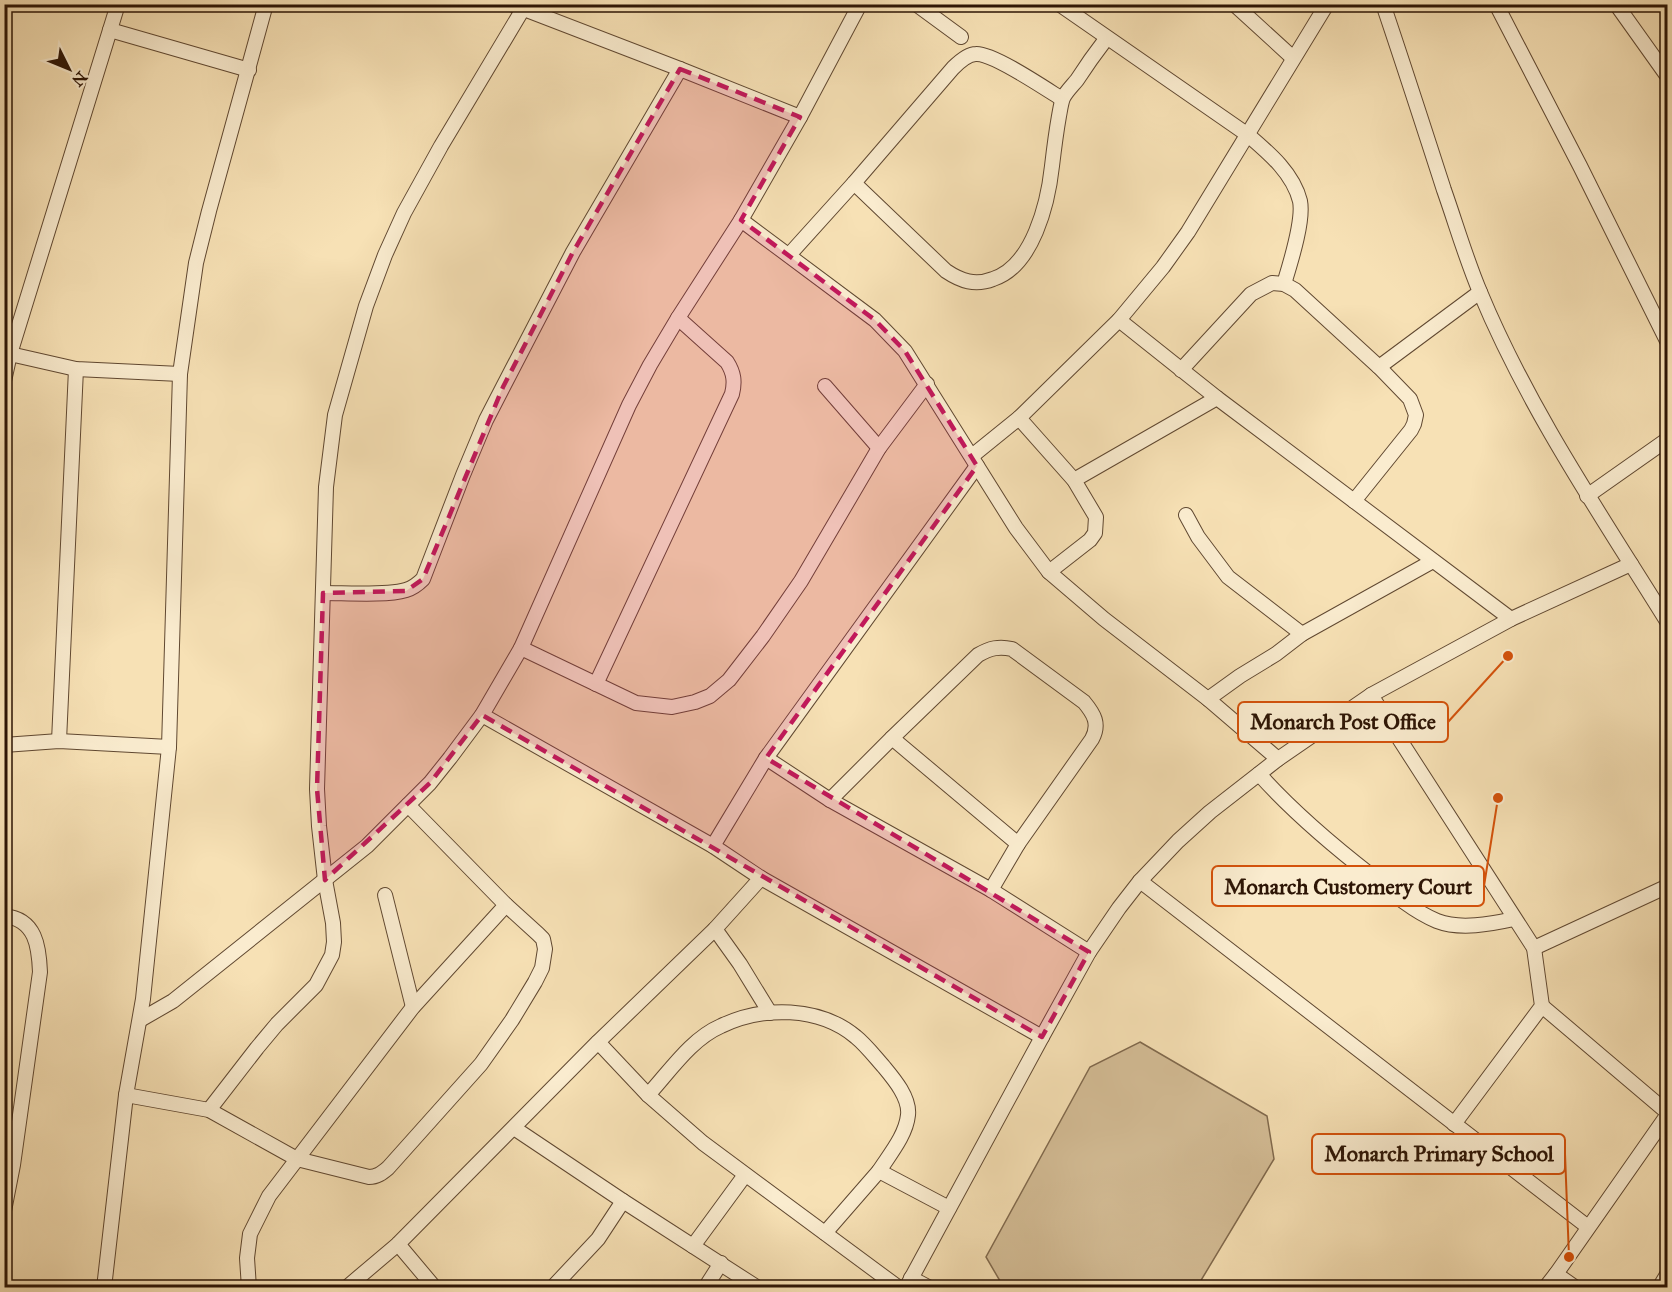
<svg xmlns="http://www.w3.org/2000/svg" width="1672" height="1292" font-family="'IM FELL Great Primer',serif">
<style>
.green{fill:#d5be97;stroke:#816a4e;stroke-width:1.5}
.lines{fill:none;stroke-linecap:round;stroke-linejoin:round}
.street-casing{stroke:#604831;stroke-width:16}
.street{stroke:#faeccf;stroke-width:14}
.marked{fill:#c2185b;fill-opacity:0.2;stroke:#c2185b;stroke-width:4.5;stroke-dasharray:12 8;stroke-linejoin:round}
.leader{fill:none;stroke:#d5520b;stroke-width:2}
.callout-dot{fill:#d5520b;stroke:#faeccf;stroke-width:2}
.callout{fill:#faeccf;stroke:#d5520b;stroke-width:2}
.callout-label{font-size:22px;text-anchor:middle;font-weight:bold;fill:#2d1505}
</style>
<rect width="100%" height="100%" fill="#f7e1b5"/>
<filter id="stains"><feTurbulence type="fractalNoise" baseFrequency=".00333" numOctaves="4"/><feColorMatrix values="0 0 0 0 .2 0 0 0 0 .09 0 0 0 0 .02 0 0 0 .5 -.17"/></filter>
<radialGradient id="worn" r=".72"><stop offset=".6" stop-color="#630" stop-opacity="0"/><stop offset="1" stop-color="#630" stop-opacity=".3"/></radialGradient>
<path class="green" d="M1140 1042 1267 1116 1274 1159 1197 1287 1014 1288 1000 1281 986 1257 1090 1067Z"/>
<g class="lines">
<defs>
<g id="street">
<path d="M511 4 680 69 800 117"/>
<path d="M916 4 961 37"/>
<path d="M1059 4 1248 135C1269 153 1293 173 1300 201 1304 221 1290 264 1284 284"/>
<path d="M1234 4 1293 58"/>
<path d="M1383 4C1404 66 1424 128 1444 190 1456 224 1466 259 1480 292 1529 410 1601 515 1668 623"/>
<path d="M1496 4 1580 166 1668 343"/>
<path d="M1616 4 1668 77"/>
<path d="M110 30 249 70"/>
<path d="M854 183 946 271C961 281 975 286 993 279 1033 266 1048 203 1052 166 1054 149 1056 133 1059 116 1060 111 1061 103 1063 98 1066 92 1072 86 1077 80 1086 66 1096 52 1106 39"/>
<path d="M741 220 875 320 905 351 1016 528 1049 572 1104 619 1208 699 1278 759"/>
<path d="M789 255 854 183 953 68C959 62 968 54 976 54 993 53 1046 89 1062 99"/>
<path d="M1119 320 1217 398 1511 619"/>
<path d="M10 354 76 369 180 374"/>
<path d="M1379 367 1480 292"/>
<path d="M1181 370 1251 294 1272 283 1284 284 1295 290 1379 367 1410 399 1416 415 1414 424 1411 430 1354 501"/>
<path d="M4 381 10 354 118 4"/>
<path d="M825 386 879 448"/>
<path d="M1019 418 1074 480 1096 517 1095 533 1090 540 1049 572"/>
<path d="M972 456 1019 418 1119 320 1163 267 1188 232 1327 4"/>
<path d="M1074 480 1217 398"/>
<path d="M1587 496 1668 439"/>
<path d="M1186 515 1198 537 1228 577 1302 634"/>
<path d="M323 593C346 593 386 596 406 590 413 588 418 584 423 579L463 475 486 420 503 387 573 252 680 69"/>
<path d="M521 648 636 703 672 707 695 702 710 696 729 680 763 636 801 581 879 448 927 384"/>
<path d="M596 684 732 394C735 382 734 373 727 362L678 318"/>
<path d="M1371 695 1534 948 1542 1006 1454 1124"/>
<path d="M1208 699 1240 676 1276 654 1302 634 1433 561"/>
<path d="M482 715 713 846 761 878 1042 1037"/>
<path d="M892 738 1018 844"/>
<path d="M59 741 76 369"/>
<path d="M4 745 59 741 169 747"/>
<path d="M766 758 830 800 991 890 1089 952"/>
<path d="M1259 774C1293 812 1332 845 1372 876 1391 892 1413 911 1437 921 1460 930 1491 924 1514 919"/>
<path d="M830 800 892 738 978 655C990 648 999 646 1012 649L1084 702C1094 714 1100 724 1092 739L1018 844 991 890"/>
<path d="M713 846 766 758 977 466"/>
<path d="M1140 881 1588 1227"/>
<path d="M385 895 413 1007"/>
<path d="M4 916C36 919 39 947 40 972L13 1165 4 1211"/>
<path d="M715 929 740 964 770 1013"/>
<path d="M1534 948 1668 886"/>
<path d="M1542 1006 1668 1113"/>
<path d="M140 1020 173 1001 367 846 430 783 450 758 482 715 521 648 629 405 650 365 678 318 741 220 800 117 860 4"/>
<path d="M598 1042 648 1095 703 1143 899 1288"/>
<path d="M126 1095 209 1110 297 1159 369 1177C377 1177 382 1173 388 1168L481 1064 512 1020 535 982 542 968 545 949 543 939 538 934 506 905 408 805"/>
<path d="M648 1095C670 1071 691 1039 721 1026 763 1006 819 1006 856 1037 866 1045 875 1057 884 1067 894 1079 910 1098 908 1115 906 1135 890 1154 879 1171L949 1208"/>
<path d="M209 1110 257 1048 277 1024 316 985 332 955 334 942 333 923 325 880 319 826 317 789 326 487 335 415 366 306 385 255 404 213 441 146 523 9"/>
<path d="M514 1128 623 1201 758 1288"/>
<path d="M825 1233 879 1171"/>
<path d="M398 1244 435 1288"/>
<path d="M693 1246 745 1175"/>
<path d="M1556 1274 1576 1288"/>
<path d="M911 1278 930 1288"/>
<path d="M104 1288 126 1095 143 999 169 747 180 374 196 263 209 211 266 4"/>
<path d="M249 1288 247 1258 250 1234 269 1196 413 1007 506 905"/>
<path d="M346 1288 398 1244 598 1042 715 929 761 878"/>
<path d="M552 1288 598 1239 623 1201"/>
<path d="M705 1288 721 1263"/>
<path d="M906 1288 1042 1037 1089 952 1119 908 1140 881 1178 841 1210 812 1278 759 1371 695 1511 619 1631 564"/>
<path d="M1545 1288 1556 1274 1668 1114"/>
<path d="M1659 1288 1668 1273"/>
</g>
</defs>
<use href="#street" class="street-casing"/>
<use href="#street" class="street"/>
</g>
<path class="marked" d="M680 69 800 117 741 220 875 320 905 351 977 466 766 758 1089 952 1042 1037 482 715 430 783 325 880 317 789 323 593 406 591 423 579 503 387 573 252Z"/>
<path class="leader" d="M1508 656L1448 722M1498 798L1484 886M1569 1257L1565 1154"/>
<g class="callout-dot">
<circle cx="1508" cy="656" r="6"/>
<circle cx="1498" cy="798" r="6"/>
<circle cx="1569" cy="1257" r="6"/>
</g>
<g class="callout">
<rect x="1238" y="702" width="210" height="40" rx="6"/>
<rect x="1212" y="866" width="272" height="40" rx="6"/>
<rect x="1312" y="1134" width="253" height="40" rx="6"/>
</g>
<g class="callout-label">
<text x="1343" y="729">Monarch Post Office</text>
<text x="1348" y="894">Monarch Customery Court</text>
<text x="1439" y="1161">Monarch Primary School</text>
</g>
<rect width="1672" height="1292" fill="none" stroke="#f7e1b5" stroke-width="24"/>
<rect x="6" y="6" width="1660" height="1280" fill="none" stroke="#2d1505" stroke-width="3"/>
<rect x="12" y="12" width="1648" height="1268" fill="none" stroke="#2d1505" stroke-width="1.5"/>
<g transform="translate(69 69) rotate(133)" stroke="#faeccf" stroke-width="4.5" paint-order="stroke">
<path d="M0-4.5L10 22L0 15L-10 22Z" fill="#2d1505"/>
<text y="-9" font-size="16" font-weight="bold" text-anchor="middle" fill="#2d1505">N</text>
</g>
<rect width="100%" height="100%" filter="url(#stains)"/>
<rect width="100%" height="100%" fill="url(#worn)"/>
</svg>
